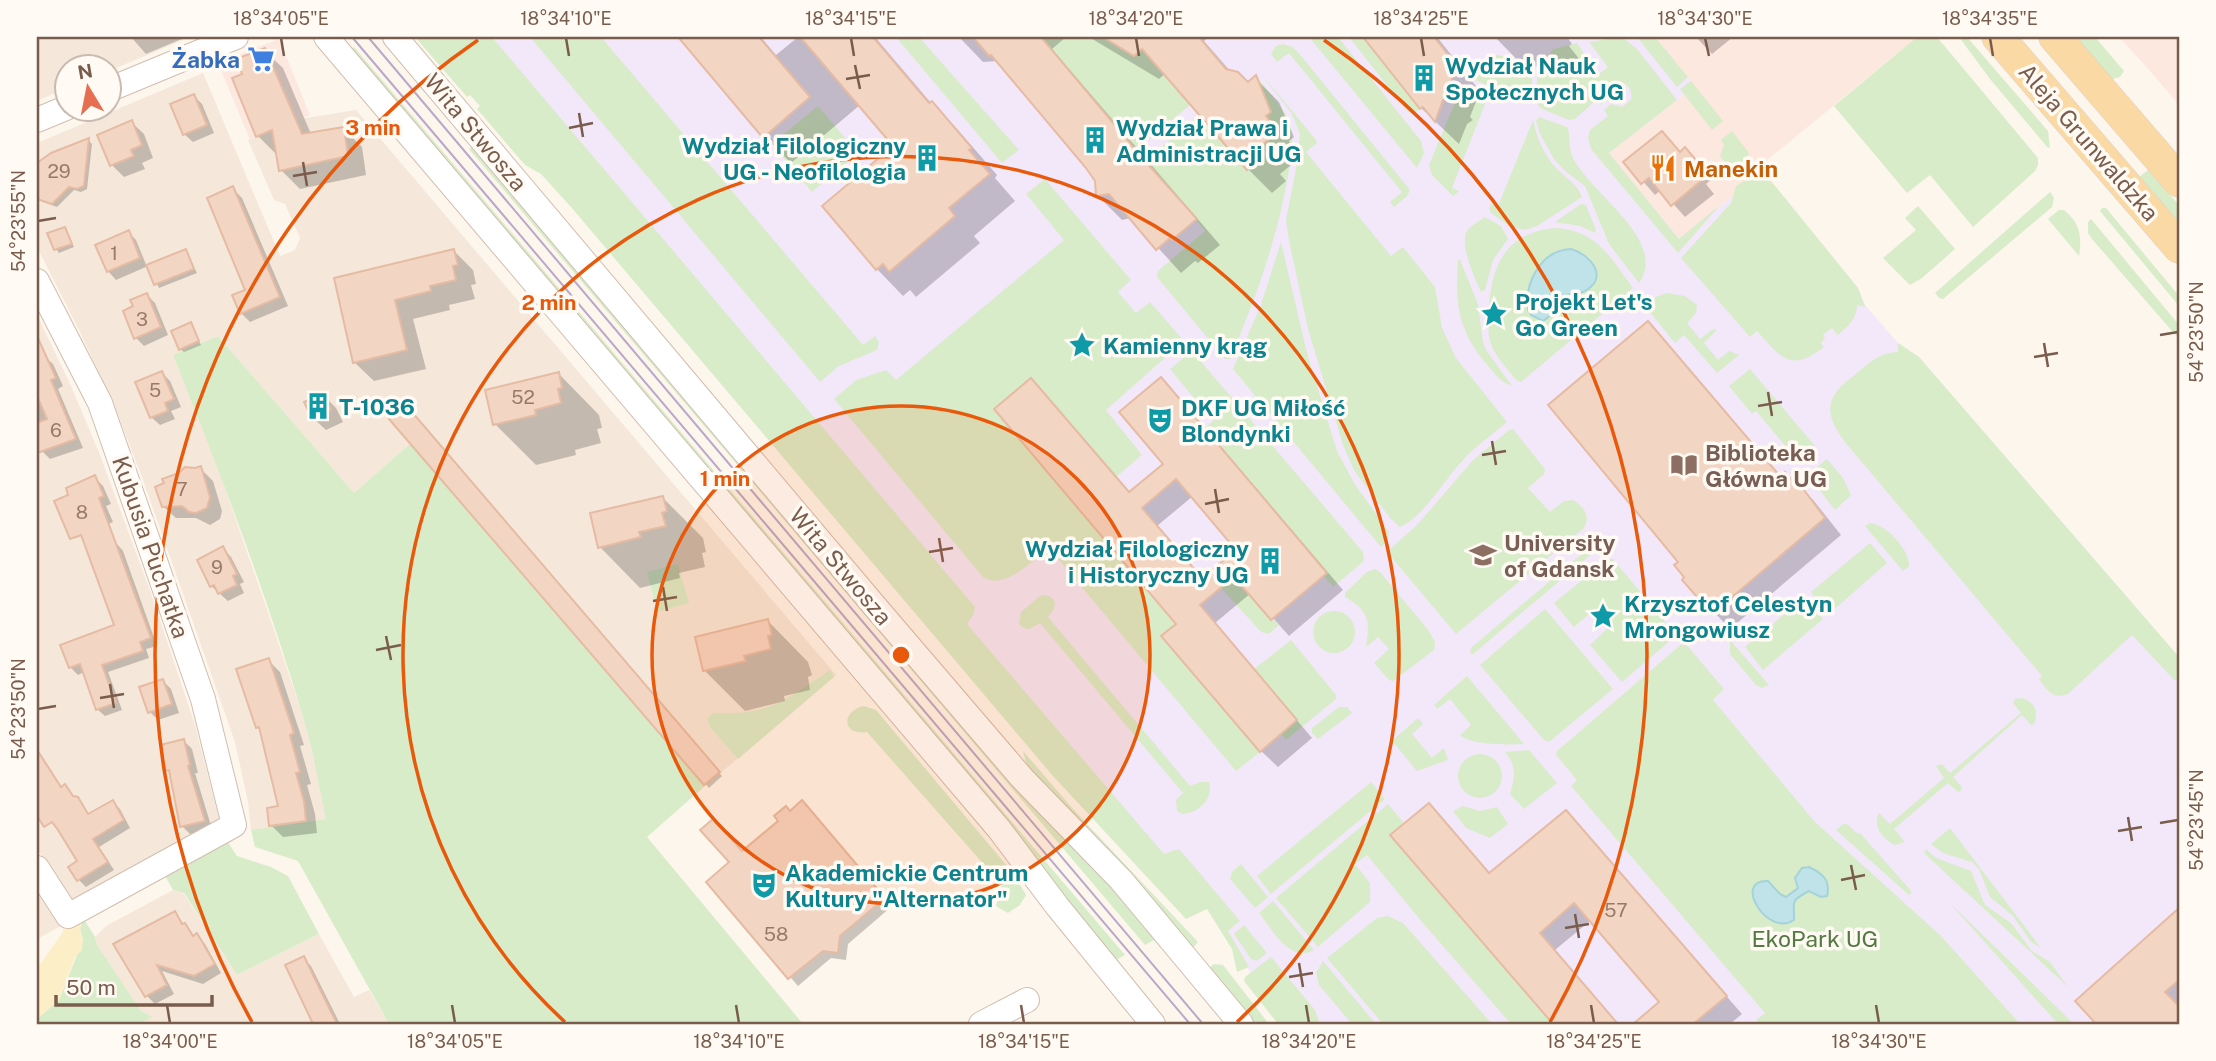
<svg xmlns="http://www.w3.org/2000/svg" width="2216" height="1061" font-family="'Public Sans',sans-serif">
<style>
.residential{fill:#f5e8da}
.commercial{fill:#fde8e0}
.education{fill:#f3e8fa}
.green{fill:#d8ecc9;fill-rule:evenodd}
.sand{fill:#fcefc7}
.water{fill:#bfe3e8;stroke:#a5d3da;stroke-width:2}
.shadow{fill:#0003;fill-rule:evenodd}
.building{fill:#f3d5c3;stroke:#e6bba3;stroke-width:2;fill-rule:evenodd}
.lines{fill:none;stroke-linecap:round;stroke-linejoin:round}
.minor-casing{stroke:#d1beb0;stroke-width:26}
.major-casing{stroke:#dad1cd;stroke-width:33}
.minor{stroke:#fff;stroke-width:24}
.major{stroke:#fbd9a5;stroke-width:32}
.tram{stroke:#b9a8c9;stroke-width:2}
.ticks{fill:none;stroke:#7a5c4d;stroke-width:2.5}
.ring{fill:none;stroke:#e8590c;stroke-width:3.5}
.labels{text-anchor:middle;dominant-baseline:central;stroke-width:7;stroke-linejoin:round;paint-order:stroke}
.number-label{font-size:19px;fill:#987a6a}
.shop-label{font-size:23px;font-weight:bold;fill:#366cbe;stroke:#fffaf3;text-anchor:end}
.culture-label{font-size:23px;font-weight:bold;fill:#0d838f;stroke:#fffaf3;text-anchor:start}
.street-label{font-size:23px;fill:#7a5c4d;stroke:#fffaf3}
.food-label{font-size:23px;font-weight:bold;fill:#c56008;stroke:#fffaf3;text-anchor:start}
.education-label{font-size:23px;font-weight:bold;fill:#785e54;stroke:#fffaf3;text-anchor:start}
.park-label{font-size:23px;fill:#537a41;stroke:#fffaf3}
.centre{fill:#e8590c;stroke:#fffaf3;stroke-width:3.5}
.ring-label{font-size:21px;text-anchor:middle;font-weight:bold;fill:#e8590c;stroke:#fffaf3;stroke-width:7;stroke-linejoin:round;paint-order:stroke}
.neatline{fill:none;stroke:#7a5c4d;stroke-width:2.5}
.ticks-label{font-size:18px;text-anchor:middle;fill:#7a5c4d}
</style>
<rect width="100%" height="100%" fill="#fdf6ec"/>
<g class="residential">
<path d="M37 37H190L109 71 108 66H66V88L37 101Z"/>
<path d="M203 73 280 256 295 250 300 238 285 204 274 200 248 140 300 119 356 110 836 675 705 786 498 543 410 444 354 493 218 336 173 355 211 448 270 618 305 722 327 819 251 830 248 802 235 742 143 480 115 407 80 332 37 247V143Z"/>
<path d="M37 315 71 386 100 455 152 596 194 722 220 822 72 901 37 849Z"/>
<path d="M37 889 63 925 37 939Z"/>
<path d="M173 890 183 893 237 975 319 934 354 997 369 990 389 1024H138L152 1017 141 1011 96 945 95 937 106 926Z"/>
</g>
<g class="commercial">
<path d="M1655 37H1917L1760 166 1776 187 1730 198 1679 239 1609 153 1695 86Z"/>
<path d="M2119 37H2179V105L2143 63Z"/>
<path d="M279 39 310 115 250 140 218 63Z"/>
</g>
<path class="education" d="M431 37H1655L1695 86 1609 153 1679 239 1730 198 1776 187 1858 288 1865 305 1898 343 1919 357 2179 657V1024H1289L1262 991 1179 859 1125 847Z"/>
<g class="green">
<path d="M415 37H492L975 607 974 613 967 624 1164 854 1178 849 1181 851 1240 921 1228 931 1249 967 1237 972 1232 949 1207 909 1186 919 1053 776 571 207 541 174 525 165 477 109 480 106 470 95 467 97Z"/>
<path d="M530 37H601L863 345 875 336 879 342 877 350 839 366 820 382Z"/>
<path d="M896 37H919L1019 150 1002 163Z"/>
<path d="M1041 37H1103L1134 56 1142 49 1190 105 1136 150Z"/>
<path d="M1309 37H1338L1421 141 1424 153 1417 168Z"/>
<path d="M1349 37H1363L1420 109 1412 114 1407 111Z"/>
<path d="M1622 37 1637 49 1677 100 1609 153 1679 239 1720 205 1678 253 1591 149 1588 138 1590 130 1608 116 1604 110 1611 104 1622 107 1631 100C1635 77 1604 77 1608 99L1600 105 1596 100 1575 119 1569 120 1540 108 1535 99 1538 70 1553 49 1577 43 1599 74 1608 67 1589 42Z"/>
<path d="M1637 37H1655L1688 77 1677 87Z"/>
<path d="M1917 37H1937L2038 158V165L2035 171 1973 227 1930 175 1907 193 1834 106Z"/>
<path d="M1959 37H1967L2048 131 2050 147 2048 148 1990 79Z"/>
<path d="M2074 37H2095L2124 71 2120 77 2113 79 2110 77Z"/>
<path d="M1283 44 1293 47 1302 57 1410 190 1407 196 1394 207 1390 202 1402 192 1289 53 1277 62 1271 54 1276 46Z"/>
<path d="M354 47 1125 955 1116 960 350 51Z"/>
<path d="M1496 55C1526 58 1537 69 1530 101H1524L1468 77V70C1476 62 1485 58 1496 55Z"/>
<path d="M1259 71 1316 140 1317 143 1306 152 1391 256 1403 247 1435 287 1442 328 1456 358 1507 422C1493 434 1477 445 1465 458 1446 477 1424 517 1400 527L1391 519 1355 472 1344 448 1308 329 1289 241 1286 220 1296 169 1300 134 1292 114Z"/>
<path d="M1256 75C1267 91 1287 110 1291 128 1294 144 1291 160 1288 176 1277 240 1255 300 1230 359H1225L1157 277 1158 271 1205 231 1145 161 1199 115 1247 170 1257 149 1278 132 1266 116Z"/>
<path d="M1691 81 1723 121 1712 130 1680 89Z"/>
<path d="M1467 85 1489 94 1452 188 1459 191 1453 196 1432 175 1429 165 1461 88Z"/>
<path d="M818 106 858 153 812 192 772 144Z"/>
<path d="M1539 117 1567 127C1571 136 1568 147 1573 158 1590 193 1669 241 1639 283L1609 244 1585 186 1565 171 1554 159 1540 134 1536 121Z"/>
<path d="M1533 120C1537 138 1543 153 1555 167 1564 177 1577 183 1582 197L1537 226 1525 230 1509 226 1491 213 1489 208 1491 204 1498 206Z"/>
<path d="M1732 131 1749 153 1741 167C1730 169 1726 164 1720 156L1724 145 1721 140Z"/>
<path d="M474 145 1107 881 1177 965 1154 940 1145 945 469 149Z"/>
<path d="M2148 170 2179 205V224L2139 177Z"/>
<path d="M1759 176 1769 180 1776 187 1858 288 1865 307 1857 305C1857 319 1848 326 1838 335L1832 328 1823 335 1825 338 1821 343 1824 347C1791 373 1781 358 1757 331L1750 337 1681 258 1731 203 1736 186 1744 181Z"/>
<path d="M1045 179 1131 280 1118 292 1136 313 1150 302 1184 341 1106 410 1142 455 1116 477 1032 378 994 410 1176 624 1162 636 1260 752 1236 771 1049 548C1032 561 1004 591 983 577L834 399 856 380 886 370 896 380 1064 240 1026 194Z"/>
<path d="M2050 192 2054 198 2052 207 1943 299 1939 298 1935 293Z"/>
<path d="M1581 204 1586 205 1596 230 1595 233 1580 226 1555 222Z"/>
<path d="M1918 206 1955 249 1922 278 1910 285 1883 258 1916 230 1905 218Z"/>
<path d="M2102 208H2106L2179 296V306L2100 211Z"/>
<path d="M2059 210H2064C2080 223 2082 237 2079 256L2048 219Z"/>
<path d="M1485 217 1501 226 1508 239 1493 260 1485 290 1481 292C1475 278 1459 245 1467 231 1470 226 1481 220 1485 217Z"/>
<path d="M2091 219 2179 325V339L2092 239 2088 233V222Z"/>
<path d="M1559 228C1599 233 1611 258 1633 288L1521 382 1516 380C1508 369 1495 357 1491 344 1487 334 1489 322 1489 312 1490 265 1507 230 1559 228ZM1562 249 1589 257 1596 267 1585 291 1559 296 1536 319 1528 310 1553 253Z"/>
<path d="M1281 242 1307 353 1337 451 1354 483 1389 532 1387 541 1381 547 1233 369 1261 305Z"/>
<path d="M1458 260H1460L1478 304 1483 342 1486 350 1512 386C1501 383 1495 374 1488 366 1458 331 1455 305 1458 260Z"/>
<path d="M1666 293 1685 296 1697 305 1696 313 1687 323 1700 339 1713 329 1717 330 1704 343 1718 360 1729 351 1739 355 1717 373 1684 335 1675 343 1645 306 1656 297Z"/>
<path d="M218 336 354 493 411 443 705 786 647 837 803 1024H389L298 861 255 847 251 830 326 819C319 786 313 752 304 720 267 596 221 474 173 355Z"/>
<path d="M1898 343 1919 357 2179 657V677L2175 681 2132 635 2068 694C2053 700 2047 690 2039 679L2042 676 1861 461C1847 444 1819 417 1835 394 1840 385 1852 378 1859 371 1872 361 1881 352 1898 352Z"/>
<path d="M1192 351 1363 552 1364 561 1333 587 1324 576 1327 572 1205 428 1213 421 1170 369Z"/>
<path d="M1750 369 1815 446 1797 460 1756 411 1752 414 1729 386Z"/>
<path d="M1513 429 1545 469 1544 474 1528 488 1550 512 1564 501 1573 500C1584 507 1591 516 1584 528L1456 634 1387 552 1418 524 1473 460 1509 430Z"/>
<path d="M1827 459 1843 478 1851 495 1835 510 1808 475Z"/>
<path d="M1870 523C1886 524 1910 550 1909 566L1903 571 1865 526Z"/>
<path d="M1608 540 1472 655 1470 651 1472 647 1596 542Z"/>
<path d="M1870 543 1887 563 1829 614 1811 592Z"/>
<path d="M1608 559H1613L1675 634 1671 640 1622 682 1590 645 1611 625V613L1604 608 1595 609 1574 627 1554 603Z"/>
<path d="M678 564 689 603 657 612 647 572Z"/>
<path d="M1375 569 1380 572 1429 631 1435 642 1434 650 1393 681 1389 680 1374 663 1389 649 1378 637 1366 647C1370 622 1370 611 1345 597V593L1367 572Z"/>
<path d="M1234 577 1271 620 1273 619 1279 625 1269 634 1261 632 1221 588Z"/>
<path d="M1046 595C1060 600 1055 609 1048 617L1190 786 1200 782H1209C1214 799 1199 813 1182 814L1177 811 1176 800 1183 793 1040 623C1031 628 1028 633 1019 624L1021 612 1040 596Z"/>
<path d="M1805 597 1823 619 1763 670 1745 647Z"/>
<path d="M1545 609 1613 689 1549 742 1544 740 1480 665Z"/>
<circle cx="1334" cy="632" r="21"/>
<path d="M1291 640 1336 695V699L1286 740 1281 734 1297 720 1254 669Z"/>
<path d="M1730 640 1769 685 1762 688 1756 685 1730 654Z"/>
<path d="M1684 642 1724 689 1713 700 1814 821 1941 936 2020 1024H1760L1756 1020 1765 1013 1571 786 1577 780 1556 755 1557 751Z"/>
<path d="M830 670 834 677 738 759 710 727 707 719 713 713C768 716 786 700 830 670Z"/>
<path d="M1467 676 1524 744C1510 745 1469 745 1460 735L1471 725 1450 699 1437 709 1434 705Z"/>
<path d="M2022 698C2035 702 2039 711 2034 724L2031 725 2022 715 1953 777 1962 787 1961 791 1958 792 1948 783 1894 829 1905 842 1895 845C1883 839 1872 826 1879 813L1890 824 1944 778 1936 766 1942 764 1950 773 2021 713 2013 703 2015 699Z"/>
<path d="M864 706 876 710 1013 873 1026 895 1020 905 1008 913 996 906 1002 885 867 732C863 732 858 733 854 731 840 724 850 708 864 706Z"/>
<path d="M1339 707H1347L1352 713 1318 739 1312 733V728Z"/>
<path d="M1418 718 1423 724 1412 734 1432 758 1444 748 1448 760 1417 771 1394 743V739Z"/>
<path d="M1529 750 1557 783 1524 809 1510 794C1515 778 1517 766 1505 752Z"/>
<path d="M1023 751 1073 809 1198 942 1192 949 1027 767Z"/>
<circle cx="1480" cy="776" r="22"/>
<path d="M1371 782 1385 799 1271 894 1257 876Z"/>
<path d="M1388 804 1404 823 1390 835 1553 1024H1511L1422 922 1367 855 1355 864 1370 883V902L1318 947 1276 898Z"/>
<path d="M1463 806 1480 811 1497 807 1508 824 1490 838 1466 828 1453 811Z"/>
<path d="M1843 824H1847L1858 834 1860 833 1912 892 1909 895 1836 830Z"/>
<path d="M1950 828 2041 948 2031 942 2013 916 1990 897 1979 869 1972 862 1943 853 1931 844Z"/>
<path d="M225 838 237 856 271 867 288 876 319 934 237 975 184 893 173 890 163 872Z"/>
<path d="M1926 849 1936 858 1971 871 1985 905 2011 923 2032 951 2050 962 2068 987 1924 853Z"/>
<path d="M1241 864 1268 897 1255 908 1230 879 1232 872Z"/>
<path d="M1273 901 1314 950C1290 964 1272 929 1259 913Z"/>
<path d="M1948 901 2074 1024H2058Z"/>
<path d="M1388 916 1403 923 1492 1024H1383L1327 958 1377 918Z"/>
<path d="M83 918 95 937 97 945 141 1011 153 1017 138 1024H37V1019L59 1000 83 940 80 929Z"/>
<path d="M1244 925 1267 953 1257 961 1251 959 1234 934Z"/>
<path d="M1271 957 1315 1010 1320 1024H1278L1244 981 1245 977Z"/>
<path d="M1323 961 1376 1024H1352L1319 985 1316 973Z"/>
<path d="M1214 964 1223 965 1269 1024H1255L1208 969Z"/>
</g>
<path class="sand" d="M83 918 80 929 83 940 82 950 75 957 59 1000 37 1019V969L63 932V925Z"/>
<g class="water">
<path d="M1571 249C1592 255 1610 279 1583 292 1575 296 1561 292 1556 299 1552 303 1553 310 1551 315L1543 321 1531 315 1528 310C1524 283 1541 250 1571 249Z"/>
<path d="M1809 867C1822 873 1831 880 1827 896L1821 897 1809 891C1788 902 1795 902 1794 920 1767 938 1732 879 1768 881L1780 894 1786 897 1798 888 1795 878 1802 868Z"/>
</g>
<g class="shadow">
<path d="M131 37H184V38L146 54Z"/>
<path d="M680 37H761L776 55 798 37H875L931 103 958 130 997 175 995 178 1015 201 974 236 980 243 916 297 910 290 903 296 877 269 895 146 860 105 791 163 764 136Z"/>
<path d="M959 37H1066L1052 49 1220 245 1198 263 1195 261 1181 273 1131 218 1122 220 1098 196 1096 180 997 61 983 62Z"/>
<path d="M1089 37H1209L1204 41 1231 72 1248 84 1255 78 1279 102 1294 137 1289 141 1301 157 1280 174 1286 181 1272 193 1248 169 1166 73 1159 79Z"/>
<path d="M1365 37H1437L1480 91 1470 117 1473 120 1467 124 1459 144 1421 108Z"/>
<path d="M1495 37H1567L1572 44 1569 46 1580 60 1559 63 1554 67 1551 64 1525 68Z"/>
<path d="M1696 37H1733L1712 54Z"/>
<path d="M264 50 283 68 311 134 343 128 362 147 366 175 300 189 281 170 276 154 258 136 245 75Z"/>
<path d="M194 96 202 104 214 133 193 142 184 134Z"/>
<path d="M131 122 144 134 153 158 142 163 145 169 124 177 112 165Z"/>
<path d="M1662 133 1681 153 1685 150 1712 179 1706 184 1714 194 1685 217 1661 190 1655 195 1626 162Z"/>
<path d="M88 140 92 144 87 189 81 192 74 190 57 207 43 202 37 195V166L52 155Z"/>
<path d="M233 189 242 198 288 306 250 322 241 313 247 291Z"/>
<path d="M64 229 74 247 59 253 56 249Z"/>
<path d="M128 232 136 240 147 267 186 251 197 273 159 288 148 266 116 280 108 271Z"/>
<path d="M454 251 473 270 476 284 471 285 475 299 449 305 450 310 413 319 426 369 374 381 354 362 336 279Z"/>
<path d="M147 295 155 303 168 335 144 346 136 338 135 307Z"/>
<path d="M1648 323 1781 477 1796 486 1798 484 1814 501 1841 535 1730 629 1684 580 1687 577 1681 562Z"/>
<path d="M191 324 201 345 184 352 180 349Z"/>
<path d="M37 350 53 364 63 386 58 389 83 448 50 459 42 451 37 439Z"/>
<path d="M162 373 170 381 181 407 171 411 175 419 160 425 151 417Z"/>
<path d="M559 374 599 415 602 428 597 429 601 443 575 450 576 455 536 465 495 424Z"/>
<path d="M1161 379 1178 396 1343 590 1289 636 1251 593 1215 623 1312 738 1278 767 1261 751 1178 625 1031 381 1130 493 1165 464ZM1193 496 1238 550 1203 580 1157 526Z"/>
<path d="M323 395 336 408 343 422 326 430 313 418Z"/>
<path d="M409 411 722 776 709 788 392 419Z"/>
<path d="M200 468 213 481 222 511 220 519 210 525 196 518H176L163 506 166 484Z"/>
<path d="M95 478 103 486 111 504 106 506 113 522 76 538 68 530 71 496Z"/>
<path d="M663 498 703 538 706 552 702 553 705 567 679 573 680 578 640 588 600 547Z"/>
<path d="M116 543 123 551 157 646 146 649 149 658 108 672 122 710 105 716 97 709 84 672 78 675 70 667 116 626Z"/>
<path d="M223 548 231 557 244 582 240 584 244 593 228 601 211 586Z"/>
<path d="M768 621 808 662 812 675 808 677 810 690 784 696 785 701 745 711 704 670Z"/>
<path d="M268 660 280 672 304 745 300 746 311 784 307 785 315 814 317 833 283 837 271 825 280 808 262 731 258 727Z"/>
<path d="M163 681 171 689 179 713 158 720 150 712Z"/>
<path d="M184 741 192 749 198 773H195L212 829 190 834 182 826 172 774 168 770Z"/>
<path d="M37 748 62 788 65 786 90 815 113 802 120 809 130 828 99 847 114 870 86 887 79 880 80 862 37 795Z"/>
<path d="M1428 805 1490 874 1566 812 1742 1014 1730 1024H1636L1662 1002 1591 920 1555 950 1618 1024H1555L1393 835Z"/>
<path d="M810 810 891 907 848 944 846 960 831 958 798 986 708 882 791 813Z"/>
<path d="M2179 910V1024H2098L2078 1001Z"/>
<path d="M175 914 195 937 197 936 205 944 221 973 203 984 162 971 174 994 155 1004 147 996 115 945Z"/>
<path d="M303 958 311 966 340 1024H315L287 966Z"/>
</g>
<g class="building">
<path d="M678 37H759L810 97 763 138Z"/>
<path d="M800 37H873L929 103 932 101 972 148 969 150 990 174 949 208 955 216 889 272 883 264 876 270 822 206 893 146Z"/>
<path d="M973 37H1041L1145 161 1197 219 1172 240 1170 238 1156 250 1109 194 1096 196 1095 181 1086 168 991 55 989 56Z"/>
<path d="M1103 37H1199L1226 69 1238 72 1248 82 1256 75 1271 112 1266 116 1278 132 1257 149 1263 156 1247 170 1142 49 1134 56Z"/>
<path d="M1363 37H1434L1457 66 1447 91 1450 95 1443 100 1435 122 1423 107 1420 109Z"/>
<path d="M265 48 302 134 344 127 348 156 279 171 272 130 256 137 232 78 242 74 236 59Z"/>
<path d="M194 94 207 125 183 135 170 104Z"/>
<path d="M132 120 142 145 131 150 134 156 110 166 97 135Z"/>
<path d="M1662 131 1680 152 1685 147 1701 166 1695 171 1702 180 1671 206 1649 178 1641 184 1623 162Z"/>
<path d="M89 138 84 186 77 189 69 187 52 204 37 199V163L51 153Z"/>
<path d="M233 186 280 297 240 314 232 295 245 290 207 198Z"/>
<path d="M65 227 72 244 54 250 47 233Z"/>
<path d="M129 230 140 258 107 272 95 245Z"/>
<path d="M186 249 194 269 154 285 146 265Z"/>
<path d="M454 249 458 265 453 266 456 280 430 286 431 291 395 300 407 350 353 363 334 278Z"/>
<path d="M147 293 161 327 134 339 123 311 133 306 130 300Z"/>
<path d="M1648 321 1780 476 1785 472 1795 484 1798 482 1825 518 1712 614 1682 580 1684 577 1674 565 1678 562 1548 405Z"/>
<path d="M191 322 199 341 179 350 171 331Z"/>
<path d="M37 336 56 378 51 380 76 439 37 453V423L47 419 37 396Z"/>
<path d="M162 371 174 399 165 403 168 411 150 418 135 382Z"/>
<path d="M559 372 562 388 558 389 561 403 535 410 536 415 493 425 485 390Z"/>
<path d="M1161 377 1327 573 1271 620 1234 577 1200 605 1297 720 1260 752 1161 636 1176 624 994 409 1031 378 1129 492 1163 464 1119 412ZM1176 479 1236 550 1202 578 1142 508Z"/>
<path d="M324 393 331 410 312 419 304 402Z"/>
<path d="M406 405 720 772 704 785 389 419Z"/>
<path d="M201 466 210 497 207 508 196 513 189 512 182 506 162 507 155 487 164 483 162 479 179 473 185 467 195 468Z"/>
<path d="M95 475 104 496 99 498 151 638 140 642 143 651 102 665 116 703 96 710 80 664 69 668 60 645 114 625 81 535 70 539 54 501 68 495 66 488Z"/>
<path d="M663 496 667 511 662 513 666 526 639 532 641 537 598 548 590 513Z"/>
<path d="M223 546 237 574 233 576 237 585 218 594 214 585 210 587 197 560Z"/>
<path d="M768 619 772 635 768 636 771 649 744 656 746 661 703 671 695 637Z"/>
<path d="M269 658 294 733 290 735 300 772 296 773 304 801 306 821 269 826 267 808 278 806 259 727 256 728 236 669Z"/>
<path d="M163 679 172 704 148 713 139 687Z"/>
<path d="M184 739 190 765 188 766 205 821 180 827 169 770 166 771 160 745Z"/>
<path d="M37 750 61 787 65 784 73 796 78 797 88 814 113 800 124 820 93 839 108 862 77 881 68 867 77 861 58 830 52 822 44 827 37 816Z"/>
<path d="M802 800 885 898 840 936 838 953 823 951 788 979 706 882 729 862 700 830 713 819 742 851 778 821 774 816 786 806 790 811Z"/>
<path d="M1429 803 1489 873 1566 810 1727 996 1693 1024H1633L1659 1002 1574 903 1540 933 1618 1024H1553L1390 835Z"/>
<path d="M2179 908V980L2165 992 2179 1006V1024H2096L2075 1001Z"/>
<path d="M175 911 182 924 185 923 193 936 197 933 215 964 194 976 157 965 167 985 145 997 113 944Z"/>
<path d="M304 956 313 975 337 1024H313L285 965Z"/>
</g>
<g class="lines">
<defs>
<g id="minor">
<path d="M326 37 999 829 1057 906 1153 1024"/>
<path d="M395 37 878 610 1022 778 1121 880 1241 1024"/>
<path d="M108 90 236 37"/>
<path d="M37 120 66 108"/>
<path d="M37 281 100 403 203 699 234 825 68 916 37 868"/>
<path d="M981 1024 1027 1000"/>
</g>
<g id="major">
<path d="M1998 37 2179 247"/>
<path d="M2055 37 2179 181"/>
</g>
</defs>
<use href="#minor" class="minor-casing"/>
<use href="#major" class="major-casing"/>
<use href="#minor" class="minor"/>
<use href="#major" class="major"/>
<g class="tram">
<path d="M352 37 1190 1024"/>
<path d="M368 37 1203 1024"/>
</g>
</g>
<path class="ticks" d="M281 38 284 56M566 38 569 56M851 38 854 56M1136 38 1139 56M1421 38 1424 56M1705 38 1709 56M1990 38 1993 56M855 65 860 89M846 79 870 75M579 113 583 137M569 128 593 123M303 162 307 186M293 176 317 172M38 221 56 218M2160 335 2178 332M2044 343 2048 367M2034 357 2058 353M1768 392 1772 416M1758 406 1782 402M1492 441 1496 465M1482 455 1506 451M1215 489 1219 513M1205 504 1229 499M939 538 943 562M929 552 953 548M663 587 667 611M653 601 677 597M386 636 391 660M376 650 401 645M110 684 114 708M100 698 124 694M38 709 56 706M2128 817 2132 841M2160 823 2178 820M2118 831 2142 827M1851 865 1856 890M1841 880 1865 875M1575 914 1579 938M1565 928 1589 924M1299 963 1303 987M1289 977 1313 973M167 1005 170 1023M452 1005 455 1023M736 1005 739 1023M1021 1005 1024 1023M1306 1005 1309 1023M1591 1005 1594 1023M1876 1005 1879 1023"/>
<circle cx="901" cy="655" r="249" fill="#e8590c" fill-opacity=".12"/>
<g class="ring">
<circle cx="901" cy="655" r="249"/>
<path d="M565 1022A498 498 0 1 1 1237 1022"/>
<path d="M252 1022A746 746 0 0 1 478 40M1324 40A746 746 0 0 1 1550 1022"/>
</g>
<defs>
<symbol id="supermarket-bare" viewBox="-9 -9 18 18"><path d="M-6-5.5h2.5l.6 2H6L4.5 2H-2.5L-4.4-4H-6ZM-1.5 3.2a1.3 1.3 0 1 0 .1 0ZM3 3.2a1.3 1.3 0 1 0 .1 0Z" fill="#3f7fe0" stroke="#fffaf3" stroke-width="2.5" paint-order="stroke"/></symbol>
<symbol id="building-bare" viewBox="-9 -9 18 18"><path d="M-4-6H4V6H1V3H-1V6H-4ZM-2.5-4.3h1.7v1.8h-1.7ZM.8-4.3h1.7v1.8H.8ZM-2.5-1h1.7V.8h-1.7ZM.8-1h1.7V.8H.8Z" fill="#0f9aa8" stroke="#fffaf3" stroke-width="2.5" paint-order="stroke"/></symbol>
<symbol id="restaurant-bare" viewBox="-9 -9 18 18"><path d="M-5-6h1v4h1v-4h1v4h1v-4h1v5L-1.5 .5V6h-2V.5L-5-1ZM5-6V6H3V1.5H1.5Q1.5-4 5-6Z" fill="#e8710a" stroke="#fffaf3" stroke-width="2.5" paint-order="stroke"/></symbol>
<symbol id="sight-bare" viewBox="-9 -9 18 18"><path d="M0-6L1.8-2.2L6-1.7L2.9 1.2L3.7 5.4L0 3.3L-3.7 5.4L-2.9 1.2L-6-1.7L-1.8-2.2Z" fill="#0f9aa8" stroke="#fffaf3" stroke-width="2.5" paint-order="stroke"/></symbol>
<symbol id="theatre-bare" viewBox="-9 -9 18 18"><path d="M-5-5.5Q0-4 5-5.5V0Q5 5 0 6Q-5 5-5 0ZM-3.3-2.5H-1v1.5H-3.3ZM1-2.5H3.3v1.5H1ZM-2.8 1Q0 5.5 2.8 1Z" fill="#0f9aa8" stroke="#fffaf3" stroke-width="2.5" paint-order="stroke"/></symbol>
<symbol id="library-bare" viewBox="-9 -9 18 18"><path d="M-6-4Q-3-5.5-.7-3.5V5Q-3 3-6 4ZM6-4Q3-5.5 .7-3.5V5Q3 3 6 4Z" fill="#8d6e63" stroke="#fffaf3" stroke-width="2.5" paint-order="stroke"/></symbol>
<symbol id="university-bare" viewBox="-9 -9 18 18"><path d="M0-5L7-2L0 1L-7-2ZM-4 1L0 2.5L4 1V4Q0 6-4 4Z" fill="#8d6e63" stroke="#fffaf3" stroke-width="2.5" paint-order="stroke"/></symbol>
</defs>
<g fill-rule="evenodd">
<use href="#supermarket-bare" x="242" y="40" width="38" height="38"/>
<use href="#building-bare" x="1405" y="59" width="38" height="38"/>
<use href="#building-bare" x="1076" y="121" width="38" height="38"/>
<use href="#building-bare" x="908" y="139" width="38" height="38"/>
<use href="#restaurant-bare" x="1644" y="149" width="38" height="38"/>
<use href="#sight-bare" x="1475" y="295" width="38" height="38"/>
<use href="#sight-bare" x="1063" y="326" width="38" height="38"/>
<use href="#building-bare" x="299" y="387" width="38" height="38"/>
<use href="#theatre-bare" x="1141" y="401" width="38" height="38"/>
<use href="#library-bare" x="1665" y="446" width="38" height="38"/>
<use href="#university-bare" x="1464" y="536" width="38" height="38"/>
<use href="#building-bare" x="1251" y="542" width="38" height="38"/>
<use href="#sight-bare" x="1584" y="597" width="38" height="38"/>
<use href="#theatre-bare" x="745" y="866" width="38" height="38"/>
</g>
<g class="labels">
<g class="number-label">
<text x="59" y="171">29</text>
<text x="114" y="253">1</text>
<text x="142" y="319">3</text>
<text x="155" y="390">5</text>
<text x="523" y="397">52</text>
<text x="56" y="430">6</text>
<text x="182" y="489">7</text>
<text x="82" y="512">8</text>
<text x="217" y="567">9</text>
<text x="1616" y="910">57</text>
<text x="776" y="934">58</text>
</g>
<g class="shop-label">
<text x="240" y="59">Żabka</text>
</g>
<g class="culture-label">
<text x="1445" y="65">Wydział Nauk<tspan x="1445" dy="26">Społecznych UG</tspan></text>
<text x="1116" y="127">Wydział Prawa i<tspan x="1116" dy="26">Administracji UG</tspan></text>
<text x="906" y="145" text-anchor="end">Wydział Filologiczny<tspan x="906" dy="26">UG - Neofilologia</tspan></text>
<text x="1515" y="301">Projekt Let's<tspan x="1515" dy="26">Go Green</tspan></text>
<text x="1103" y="345">Kamienny krąg</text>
<text x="339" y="406">T-1036</text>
<text x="1181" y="407">DKF UG Miłość<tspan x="1181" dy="26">Blondynki</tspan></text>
<text x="1249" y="548" text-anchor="end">Wydział Filologiczny<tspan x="1249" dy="26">i Historyczny UG</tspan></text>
<text x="1624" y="603">Krzysztof Celestyn<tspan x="1624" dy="26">Mrongowiusz</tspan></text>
<text x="785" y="872">Akademickie Centrum<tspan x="785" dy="26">Kultury "Alternator"</tspan></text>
</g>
<g class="street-label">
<text transform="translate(476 132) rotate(50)">Wita Stwosza</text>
<text transform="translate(2089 142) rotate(49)">Aleja Grunwaldzka</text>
<text transform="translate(151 547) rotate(71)">Kubusia Puchatka</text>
<text transform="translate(841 566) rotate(50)">Wita Stwosza</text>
</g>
<g class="food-label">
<text x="1684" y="168">Manekin</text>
</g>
<g class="education-label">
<text x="1705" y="452">Biblioteka<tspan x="1705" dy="26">Główna UG</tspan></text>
<text x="1504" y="542">University<tspan x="1504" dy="26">of Gdansk</tspan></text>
</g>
<g class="park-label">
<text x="1815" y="938">EkoPark UG</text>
</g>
</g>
<circle cx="901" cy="655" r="10" class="centre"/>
<g class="ring-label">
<text x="373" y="135">3 min</text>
<text x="549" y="310">2 min</text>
<text x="725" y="486">1 min</text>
</g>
<rect width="2216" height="1061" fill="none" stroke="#fffaf3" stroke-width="77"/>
<g transform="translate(88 88) rotate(350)"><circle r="33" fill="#fffaf3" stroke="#cabbb1" stroke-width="2"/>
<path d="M0-5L12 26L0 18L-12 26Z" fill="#e76f51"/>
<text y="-10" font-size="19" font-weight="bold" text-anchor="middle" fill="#7a5c4d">N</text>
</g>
<path d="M56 995v10h156v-10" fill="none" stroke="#7a5c4d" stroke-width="3.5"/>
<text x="66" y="995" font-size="21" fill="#7a5c4d" stroke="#fffaf3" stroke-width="5" paint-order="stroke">50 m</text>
<rect x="38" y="38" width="2140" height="985" class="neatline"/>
<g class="ticks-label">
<text x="281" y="25">18°34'05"E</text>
<text x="566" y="25">18°34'10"E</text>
<text x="851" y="25">18°34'15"E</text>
<text x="1136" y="25">18°34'20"E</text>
<text x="1421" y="25">18°34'25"E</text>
<text x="1705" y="25">18°34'30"E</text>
<text x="1990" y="25">18°34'35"E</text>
<text transform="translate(19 221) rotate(-90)" y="6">54°23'55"N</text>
<text transform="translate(2197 332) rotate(-90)" y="6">54°23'50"N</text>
<text transform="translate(19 709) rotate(-90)" y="6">54°23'50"N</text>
<text transform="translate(2197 820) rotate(-90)" y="6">54°23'45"N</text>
<text x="170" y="1048">18°34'00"E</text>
<text x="455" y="1048">18°34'05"E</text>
<text x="739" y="1048">18°34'10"E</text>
<text x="1024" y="1048">18°34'15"E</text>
<text x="1309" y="1048">18°34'20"E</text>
<text x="1594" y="1048">18°34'25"E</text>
<text x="1879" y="1048">18°34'30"E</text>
</g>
</svg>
